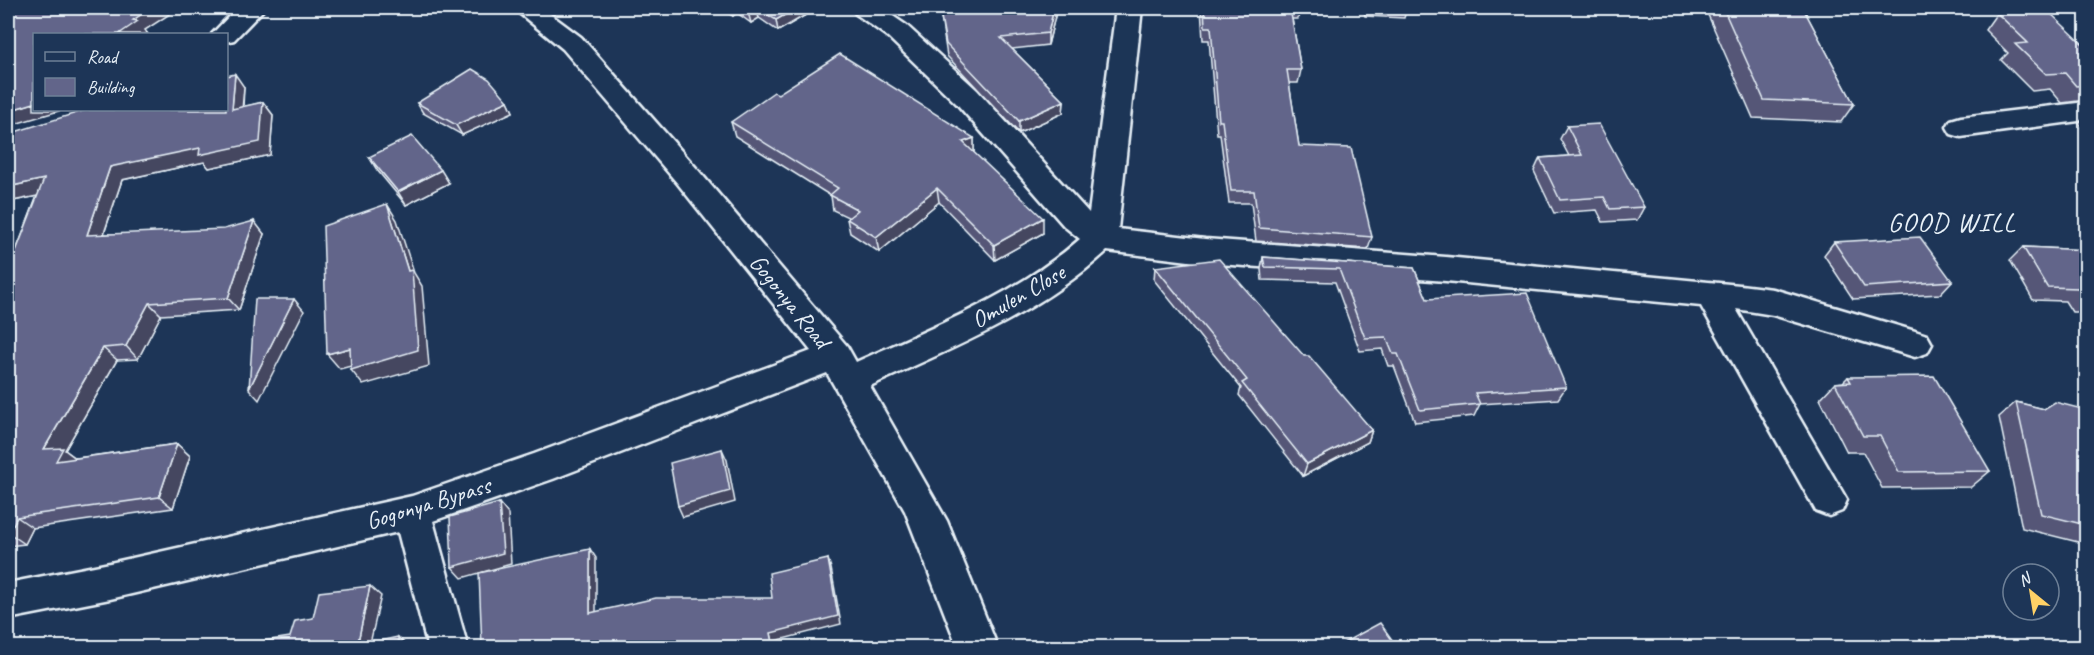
<svg xmlns="http://www.w3.org/2000/svg" width="2094" height="655" font-family="Caveat,sans-serif">
<style>
.lines{fill:none;stroke-linecap:round;stroke-linejoin:round}
.minor-casing{stroke:#e8f1f8;stroke-width:5}
.minor{fill:#1d3557;fill-rule:evenodd}
.wall{fill:#545777;stroke:#e8f1f8;stroke-width:1.5}
.shaded-wall{fill:#454761;stroke:#e8f1f8;stroke-width:1.5}
.building{fill:#62658a;stroke:#e8f1f8;stroke-width:1.5}
.labels{text-anchor:middle;dominant-baseline:central;stroke-width:4.5;stroke-linejoin:round;paint-order:stroke}
.street-label{font-size:24px;fill:#e8f1f8;stroke:#1d3557}
.quarter-label{font-size:27px;letter-spacing:1.5px;fill:#e8f1f8;stroke:#1d3557}
</style>
<rect width="100%" height="100%" fill="#1d3557"/>
<filter id="ink" filterUnits="userSpaceOnUse"><feTurbulence type="fractalNoise" baseFrequency=".0167" numOctaves="2"/><feDisplacementMap in="SourceGraphic" scale="12" xChannelSelector="R" yChannelSelector="G"/><feConvolveMatrix kernelMatrix="1 2 1 2 8 2 1 2 1" color-interpolation-filters="sRGB"/></filter>
<g filter="url(#ink)">
<g class="lines">
<defs>
<g id="minor">
<path d="M237 8H265L234 40 226 42V34H212Z"/>
<path d="M513 8H542L581 37 698 170 847 346 856 362C934 327 1015 296 1080 239L1064 226 957 104 888 37 856 14 852 8H881L906 25 977 90 1089 213 1116 8H1142L1118 229 1205 239 1446 257 1740 285 1773 289 1915 331 1927 335 1932 344 1927 353 1915 357 1773 315 1736 309 1847 500 1842 511 1829 516 1816 511 1701 306 1446 281 1205 263 1107 251C1039 314 954 347 870 386L947 521 998 648H958L905 511 827 373 553 479 433 521 468 648H428L398 532 110 599 8 619V583L110 563 412 496 534 454 811 351 678 184 563 49Z"/>
<path d="M2086 102V120L1961 137 1951 134 1947 127 1951 120 1961 117Z"/>
</g>
</defs>
<use href="#minor" class="minor-casing"/>
<use href="#minor" class="minor"/>
</g>
<g class="wall">
<path d="M719 8H808L809 13 778 31 759 18 751 23 737 13 733 16Z"/>
<path d="M953 8H1057L1048 45 1012 49 1064 101 1063 113 1019 133 947 56 940 11 953 10Z"/>
<path d="M1201 8H1300L1298 19H1292L1301 70 1298 83H1289L1299 146 1372 237 1368 249 1256 241 1251 203H1229L1220 134H1217L1209 40H1203Z"/>
<path d="M1363 8H1407L1404 18 1365 16Z"/>
<path d="M1705 8H1803L1854 104 1841 122 1753 118Z"/>
<path d="M1997 13 2086 47V100L2062 103 2050 89 2032 91 2001 60 2008 53 1985 30Z"/>
<path d="M244 87 243 107 263 102 273 115 270 155 209 168 204 162 122 180 104 234H264L239 310 161 315 138 359 117 360 65 450 76 458 177 444 190 456 173 508 33 528 25 544 8 546V252L16 251 37 196 8 202V134Z"/>
<path d="M778 94 974 138V153L1043 233 995 260 939 202 879 252 850 233 847 219 848 217 833 210 831 196 735 136 731 122Z"/>
<path d="M508 101 513 112 462 135 423 113 417 103Z"/>
<path d="M2086 115V133L2079 123Z"/>
<path d="M1567 126 1644 207 1637 220 1603 222 1597 210 1554 213 1534 171 1540 158 1569 156 1560 139Z"/>
<path d="M369 157 449 183 406 205 377 170Z"/>
<path d="M1834 242 1952 281 1940 294 1853 299 1824 255Z"/>
<path d="M2023 247 2086 250V312H2072L2065 301 2033 300 2010 260Z"/>
<path d="M1263 257 1414 268 1427 299 1566 387 1558 399 1480 404 1474 416 1415 422 1394 366H1388L1382 349 1360 351 1335 282 1262 280 1261 269Z"/>
<path d="M1155 267 1304 356 1372 430 1368 442 1303 476 1239 395 1241 388 1154 280Z"/>
<path d="M1848 377 1990 471 1971 487 1882 488 1863 452H1847L1820 399 1835 383 1843 382Z"/>
<path d="M2016 402 2044 409 2086 410V544L2022 528 1999 417Z"/>
</g>
<g class="shaded-wall">
<path d="M151 8H179L145 30 148 34H119L133 20Z"/>
<path d="M731 8H736L737 13 733 16Z"/>
<path d="M756 8 759 18 751 23 748 12Z"/>
<path d="M797 8H808L809 13 778 31 776 20Z"/>
<path d="M1054 8H1057L1048 45V33Z"/>
<path d="M235 74 244 87 241 122 232 109Z"/>
<path d="M508 101 513 112 462 135 456 125Z"/>
<path d="M1064 101 1063 113 1019 133V121Z"/>
<path d="M263 102 273 115 270 155 209 168 204 162 122 180 99 248 87 235 110 167Z"/>
<path d="M34 103V110H62L8 126V111Z"/>
<path d="M974 138V152L964 157 963 142Z"/>
<path d="M441 170 449 183 406 205 398 192Z"/>
<path d="M44 179 57 192 8 202V187Z"/>
<path d="M937 188 939 202 879 252 876 237Z"/>
<path d="M387 204 397 220 414 273 422 286 429 366 363 385 351 370 408 271Z"/>
<path d="M1043 218V233L995 260 994 245Z"/>
<path d="M254 221 264 234 239 310 228 298Z"/>
<path d="M294 299 304 311 259 400 249 389Z"/>
<path d="M149 303 161 315 138 359 126 346Z"/>
<path d="M103 348 117 360 65 450 78 460 56 461 44 449Z"/>
<path d="M350 348 362 363 340 369 327 354Z"/>
<path d="M1372 430 1368 442 1303 476 1307 464Z"/>
<path d="M177 444 190 456 173 508 159 497Z"/>
<path d="M722 449 727 460 735 502 683 517 678 506Z"/>
<path d="M499 503 508 514 511 564 462 578 452 567Z"/>
<path d="M17 517 33 528 25 544 9 533Z"/>
<path d="M590 549 596 558V621L590 613Z"/>
<path d="M828 559 831 568 841 624 775 641 776 648H774L771 633Z"/>
<path d="M370 586 381 596 369 648 357 646Z"/>
<path d="M398 637 409 648H398Z"/>
</g>
<g class="building">
<path d="M8 8H151L133 20 138 21 119 34H34V103L8 111Z"/>
<path d="M742 8H756L748 12Z"/>
<path d="M756 8H797L776 20Z"/>
<path d="M953 8H1054L1048 33 1001 38 1064 101 1019 121 946 44 940 11 953 10Z"/>
<path d="M1204 8H1290L1301 70H1287L1299 146 1351 148 1372 237 1259 228 1254 191H1231L1222 121H1219L1211 27H1205Z"/>
<path d="M1723 8H1803L1854 104 1764 100Z"/>
<path d="M2046 9 2086 47V59L2081 60 2086 64V85L2076 86 2065 73 2046 74 2015 44 2028 43 1997 13Z"/>
<path d="M840 54 974 138 963 142 1043 218 994 245 937 188 876 237 847 219 858 210 830 195 838 188 731 122 774 92 778 94Z"/>
<path d="M472 69 489 79 508 101 456 125 417 103Z"/>
<path d="M235 74 232 109 263 102 260 142 199 155 200 148 110 167 87 235 224 229 254 221 228 298 149 303 126 346 103 348 44 449 63 448 56 461 177 444 159 497 17 517 9 533H8V252L16 251 44 179 8 187V134L86 110H226V76Z"/>
<path d="M1599 124 1644 207 1610 209 1604 197 1560 200 1540 158 1582 155 1567 126Z"/>
<path d="M412 136 441 170 398 192 369 157Z"/>
<path d="M387 204 408 271 412 270 418 350 351 370 350 348 327 354 323 226Z"/>
<path d="M1920 237 1952 281 1864 287 1834 242Z"/>
<path d="M2023 247 2086 250V299L2079 288 2047 287Z"/>
<path d="M1263 257 1414 268 1427 299 1527 293 1566 387 1475 393 1480 404 1420 410 1398 354H1393L1386 337 1365 338 1339 269 1265 267Z"/>
<path d="M1219 259 1304 356H1309L1372 430 1307 464 1242 383 1247 380 1155 267Z"/>
<path d="M255 299H294L249 389Z"/>
<path d="M1934 376 1990 471 1899 472 1880 436H1863L1835 383 1851 382 1848 377Z"/>
<path d="M2016 402 2044 409 2055 402 2086 410V525L2041 514Z"/>
<path d="M722 449 730 491 678 506 670 463Z"/>
<path d="M499 503 503 553 452 567 450 517Z"/>
<path d="M590 549V613L656 598H772L769 573 828 559 838 616 771 633 774 648H482L479 573Z"/>
<path d="M370 586 357 646 398 637V648H217L234 643 233 646 290 637 295 621 313 618 319 592Z"/>
<path d="M1380 623 1398 648H1334Z"/>
</g>
</g>
<g class="labels">
<g class="street-label">
<text transform="translate(1018 296) rotate(-30)">Omulen Close</text>
<text transform="translate(790 301) rotate(51)">Gogonya Road</text>
<text transform="translate(428 503) rotate(-17)">Gogonya Bypass</text>
</g>
<g class="quarter-label">
<text x="1952" y="222">GOOD WILL</text>
</g>
</g>
<rect width="2094" height="655" fill="none" stroke="#1d3557" stroke-width="30"/>
<rect x="15" y="15" width="2064" height="625" fill="none" stroke="#e8f1f8" stroke-width="2" filter="url(#ink)"/>
<rect x="33" y="33" width="195" height="78" fill="#1d3557" stroke="#6e8097" stroke-width="1.5"/>
<rect x="45" y="52" width="30" height="9" fill="#1d3557" stroke="#6e8097" stroke-width="1.5"/>
<text x="87" y="63" font-size="18" fill="#e8f1f8">Road</text>
<rect x="45" y="78" width="30" height="18" fill="#62658a" stroke="#6e8097" stroke-width="1.5"/>
<text x="87" y="93" font-size="18" fill="#e8f1f8">Building</text>
<g transform="translate(2031 592) rotate(330)"><circle r="28" fill="#1d3557" stroke="#6e8097" stroke-width="1.5"/>
<path d="M0-4.5L10 22L0 15L-10 22Z" fill="#ffd166"/>
<text y="-9" font-size="16" font-weight="bold" text-anchor="middle" fill="#e8f1f8">N</text>
</g>
</svg>
